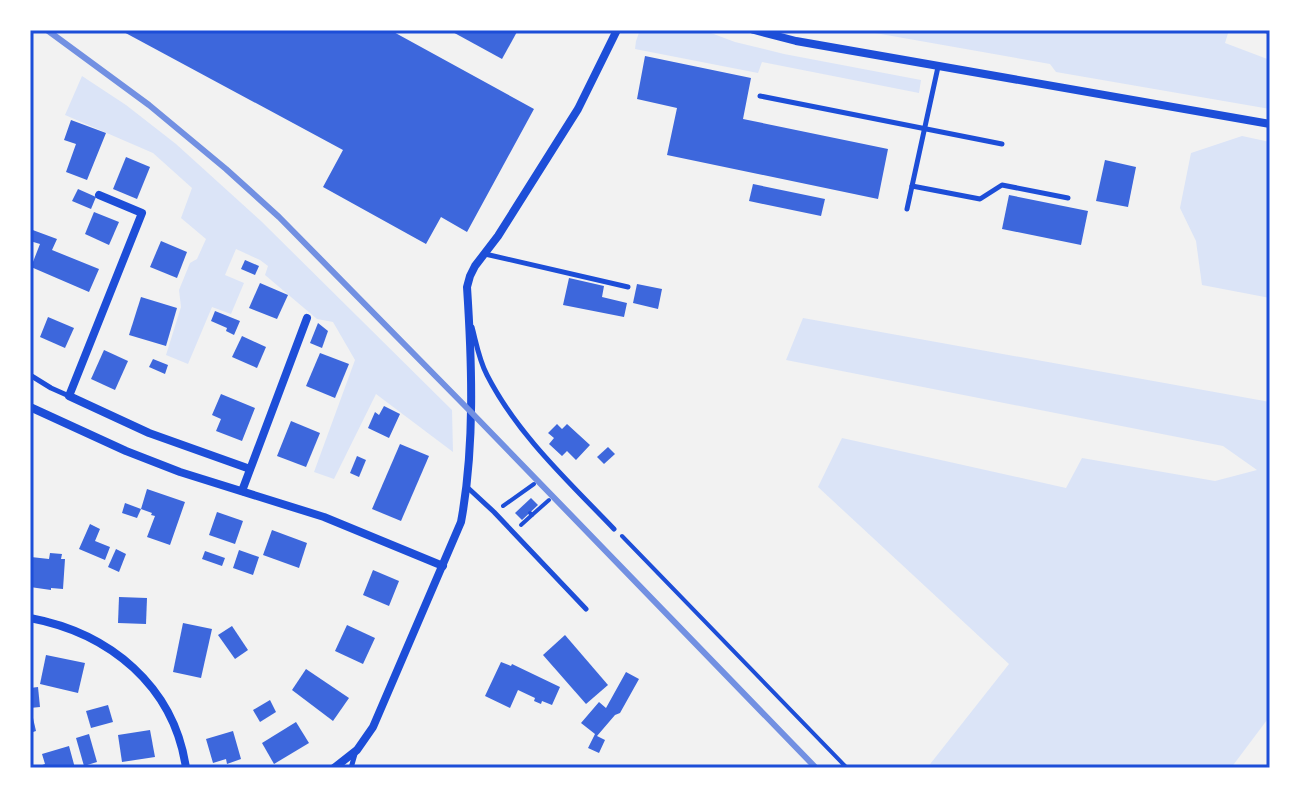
<svg xmlns="http://www.w3.org/2000/svg" width="1300" height="798" font-family="Karla,sans-serif">
<style>
.green{fill:#dbe4f7}
.building{fill:#3d67dc}
.lines{fill:none;stroke-linecap:round;stroke-linejoin:round}
.path{stroke:#1d4ed8;stroke-width:4}
.service{stroke:#1d4ed8;stroke-width:5}
.minor{stroke:#1d4ed8;stroke-width:8}
.rail{stroke:#7290e2;stroke-width:6}
.neatline{fill:none;stroke:#1d4ed8;stroke-width:3}
</style>
<rect width="100%" height="100%" fill="#f2f2f2"/>
<g class="green">
<path d="M640 30H703L735 42 784 54 921 80 919 93 762 62 758 73 635 49 636 41Z"/>
<path d="M858 30H1229L1225 43 1270 60V109L1056 72 1050 64Z"/>
<path d="M82 76 126 105 176 144 261 221 452 410 453 452 376 394 334 479 314 472 355 360 333 322 317 319 265 275 268 266 260 260 236 249 225 275 244 283 231 314 212 307 188 364 166 355 181 307 179 290 190 263 197 259 206 239 181 218 192 188 153 153 65 115Z"/>
<path d="M1242 136 1270 142V298L1202 285 1196 241 1180 208 1191 153Z"/>
<path d="M803 318 1270 402V716L1231 768H927L1009 664 818 487 842 438 1066 488 1082 458 1215 481 1257 470 1223 446 786 360Z"/>
</g>
<g class="building">
<path d="M120 30H390L534 109 467 232 441 217 426 244 323 187 343 150Z"/>
<path d="M449 30H518L502 59Z"/>
<path d="M645 56 751 78 743 119 888 149 878 199 667 155 677 108 637 99Z"/>
<path d="M71 120 106 133 87 180 66 172 76 144 64 140Z"/>
<path d="M126 157 150 167 137 199 113 189Z"/>
<path d="M1105 160 1136 167 1128 207 1096 201Z"/>
<path d="M753 184 825 199 821 216 749 201Z"/>
<path d="M78 189 96 197 91 209 72 201Z"/>
<path d="M1009 195 1088 211 1081 245 1002 229Z"/>
<path d="M94 212 119 222 109 245 85 234Z"/>
<path d="M30 229 57 239 52 250 99 269 89 292 31 267 40 244 30 241Z"/>
<path d="M161 241 187 252 177 278 150 267Z"/>
<path d="M245 260 259 266 255 275 241 269Z"/>
<path d="M569 278 604 286 602 297 627 303 624 317 563 305Z"/>
<path d="M260 283 288 295 277 319 249 308Z"/>
<path d="M637 284 662 289 658 309 633 303Z"/>
<path d="M141 297 177 308 166 346 129 335Z"/>
<path d="M215 311 240 321 234 335 226 331 227 328 211 321Z"/>
<path d="M48 317 74 328 65 348 40 337Z"/>
<path d="M318 323 328 331 322 348 310 343Z"/>
<path d="M242 336 266 347 257 368 232 357Z"/>
<path d="M104 350 128 361 115 390 91 379Z"/>
<path d="M320 353 349 364 335 398 306 386Z"/>
<path d="M153 359 168 365 165 374 149 367Z"/>
<path d="M221 394 255 408 242 441 216 431 221 419 212 415Z"/>
<path d="M384 406 400 414 389 438 368 428 375 412 379 415Z"/>
<path d="M291 421 320 433 306 467 277 456Z"/>
<path d="M557 424 562 429 567 424 590 445 576 460 567 451 562 456 549 444 554 438 548 433Z"/>
<path d="M400 444 429 456 401 521 372 509Z"/>
<path d="M608 447 615 454 604 464 597 457Z"/>
<path d="M357 456 366 460 359 477 350 473Z"/>
<path d="M147 489 185 502 170 545 147 537 155 516 151 515 152 513 141 509Z"/>
<path d="M531 498 538 505 522 520 515 513Z"/>
<path d="M125 503 141 509 137 518 122 513Z"/>
<path d="M217 512 243 521 235 544 209 535Z"/>
<path d="M90 524 100 529 95 541 110 547 105 560 79 549Z"/>
<path d="M272 530 307 543 299 568 263 555Z"/>
<path d="M116 549 126 554 119 572 108 567Z"/>
<path d="M239 550 259 557 253 575 233 568Z"/>
<path d="M205 551 225 558 222 566 202 559Z"/>
<path d="M50 553 62 554 61 559H65L63 589 51 588V590L30 587 31 557 49 559Z"/>
<path d="M373 570 399 581 389 606 363 595Z"/>
<path d="M119 597 147 598 146 624 118 623Z"/>
<path d="M183 623 212 629 201 678 173 672Z"/>
<path d="M347 625 375 638 363 664 335 651Z"/>
<path d="M232 626 248 650 235 659 218 635Z"/>
<path d="M565 635 608 685 586 704 543 655Z"/>
<path d="M46 655 85 663 78 693 40 684Z"/>
<path d="M501 662 511 666 512 664 560 687 552 705 542 701 541 704 534 701 535 698 518 690 510 708 485 696Z"/>
<path d="M306 669 349 698 333 721 292 690Z"/>
<path d="M626 672 639 679 620 713 615 715 597 736 605 740 599 753 588 748 595 734 581 723 599 702 606 708Z"/>
<path d="M38 687 40 707 30 708V688Z"/>
<path d="M270 700 276 712 260 722 253 710Z"/>
<path d="M108 705 113 722 91 728 86 711Z"/>
<path d="M33 718 36 731 30 733V719Z"/>
<path d="M296 722 309 743 274 764 262 743Z"/>
<path d="M150 730 155 757 122 762 118 735Z"/>
<path d="M233 731 241 759 227 764 226 759 213 763 206 739Z"/>
<path d="M89 734 97 762 84 766 76 738Z"/>
<path d="M69 746 75 768H34L45 764 42 754Z"/>
</g>
<g class="lines">
<g class="path">
<path d="M503 506 534 484"/>
<path d="M532 515 549 500"/>
<path d="M521 525 532 515 530 513"/>
<path d="M622 536 847 768"/>
</g>
<g class="service">
<path d="M1264 30 1270 32"/>
<path d="M760 96 1002 144"/>
<path d="M912 186 980 199 1002 185 1068 198"/>
<path d="M907 209 938 67"/>
<path d="M485 254 628 287"/>
<path d="M472 327C476 342 479 360 487 375 517 434 568 481 614 529"/>
<path d="M30 375 51 388 69 396"/>
<path d="M467 487 494 512 586 609"/>
<path d="M351 768 355 754"/>
</g>
<g class="minor">
<path d="M754 30 796 41 1270 124"/>
<path d="M99 195 142 213 69 396 149 433 250 469"/>
<path d="M30 407 126 451 180 472 324 517 443 566"/>
<path d="M242 491 307 318"/>
<path d="M30 618C110 633 174 686 186 768"/>
<path d="M334 768 357 750 373 727 461 522C475 447 472 363 467 287L470 276 475 266 498 236 578 109 617 30"/>
</g>
<path class="rail" d="M47 30 149 105 226 169 279 217 470 411 816 768"/>
</g>
<rect width="1300" height="798" fill="none" stroke="#ffffff" stroke-width="64"/>
<rect x="32" y="32" width="1236" height="734" class="neatline"/>
</svg>
